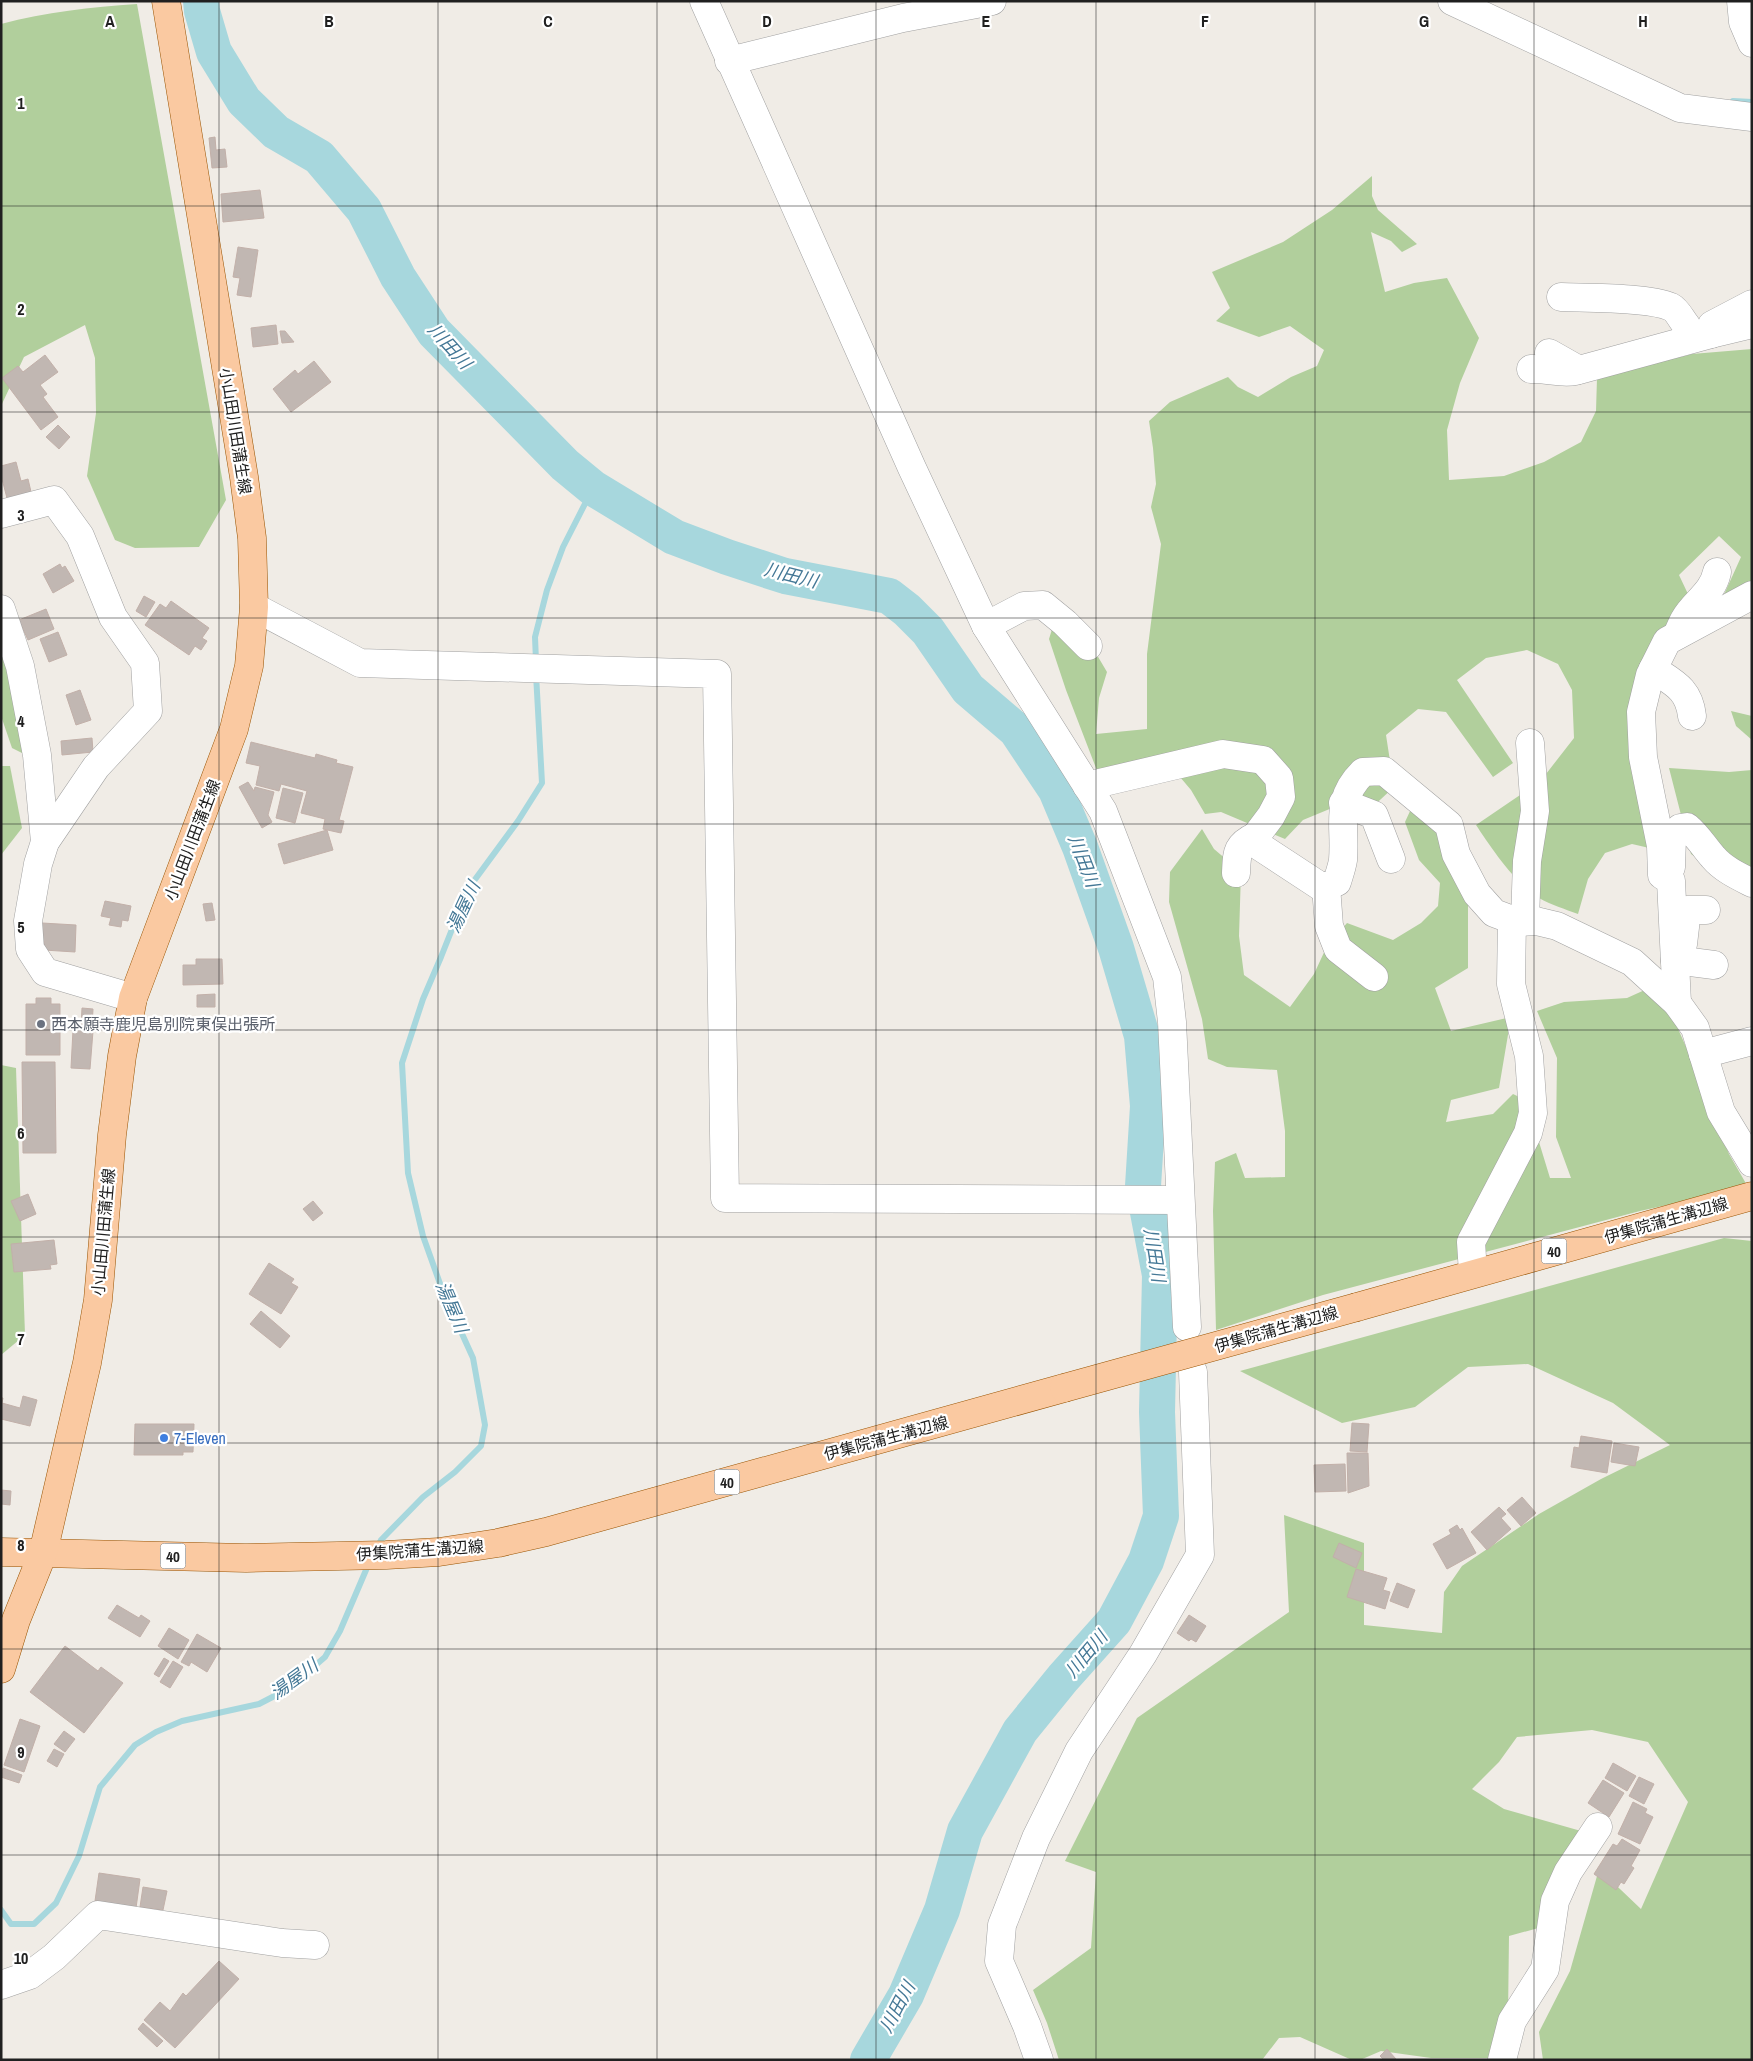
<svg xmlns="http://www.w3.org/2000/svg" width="1753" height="2061" font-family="'Archivo Narrow','Noto Sans JP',sans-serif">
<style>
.forest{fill:#b1cf9c}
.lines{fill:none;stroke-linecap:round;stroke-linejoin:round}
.stream{stroke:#a7d7dd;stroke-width:6}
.river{stroke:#a7d7dd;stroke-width:36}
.building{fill:#c1b7b2;stroke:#c2b0a9}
.minor-casing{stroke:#a1a1a1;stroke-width:29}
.major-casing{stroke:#995403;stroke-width:29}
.minor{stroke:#fff;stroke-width:28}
.major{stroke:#fac9a1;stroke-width:28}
.major-bridge-casing{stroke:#995403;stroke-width:29;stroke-linecap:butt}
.major-bridge{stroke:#fac9a1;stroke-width:28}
.grid{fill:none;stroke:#202020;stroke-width:1;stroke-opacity:0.55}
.worship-dot{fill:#6b7280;stroke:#fff;stroke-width:2}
.shop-dot{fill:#3f7fe0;stroke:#fff;stroke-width:2}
.labels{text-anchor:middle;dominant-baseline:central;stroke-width:4.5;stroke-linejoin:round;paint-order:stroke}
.shield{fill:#fff;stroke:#636363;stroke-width:1}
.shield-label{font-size:15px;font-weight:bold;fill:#202020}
.street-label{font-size:16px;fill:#202020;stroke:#fff}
.worship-label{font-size:16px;fill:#5b616d;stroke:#fff;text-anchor:start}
.shop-label{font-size:16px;fill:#366cbe;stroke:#fff;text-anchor:start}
.water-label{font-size:18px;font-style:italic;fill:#447896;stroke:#fff}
.grid-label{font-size:16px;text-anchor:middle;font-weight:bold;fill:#202020;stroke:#fff;stroke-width:4.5;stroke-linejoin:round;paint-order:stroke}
</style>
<rect width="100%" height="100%" fill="#f0ece6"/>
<g class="forest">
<path d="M137 4 226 500 199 547 135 548 115 540 87 476 96 413 95 358 85 325 24 357 1 406V24C46 12 91 7 137 4Z"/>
<path d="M1372 176V196L1378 210 1417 244 1402 252 1391 241 1371 232 1385 292 1414 283 1447 278 1479 338 1460 383 1447 430 1449 480 1504 476 1544 462 1581 442 1596 411 1597 378 1692 354 1752 349V598L1717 610 1741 557 1719 536 1679 575 1696 611 1679 626 1638 750 1658 850 1632 844 1605 853 1588 879 1578 914C1565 909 1551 905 1539 898 1516 885 1490 846 1476 825L1523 793 1546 774 1574 738 1572 690 1558 664 1527 650 1486 658 1457 680 1513 763 1493 777 1446 712 1418 709 1386 735 1394 787 1367 812 1332 808 1303 820 1285 839 1221 812 1205 814 1191 790 1180 777 1106 794 1066 690 1049 639 1058 610 1084 633 1107 672 1099 698 1096 734 1147 729V654L1161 544 1151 507 1156 484 1153 448 1149 421 1170 402 1228 377 1238 387 1258 397 1291 377 1317 366 1324 350 1290 326 1259 337 1216 321 1230 308 1212 272 1283 242 1332 210Z"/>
<path d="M1 629 28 756 12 748 1 716Z"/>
<path d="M1731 711 1752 716V740L1736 726Z"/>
<path d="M1 766H10L22 828 1 855Z"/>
<path d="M1669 768 1729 772 1752 770V885L1724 876 1691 854Z"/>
<path d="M1417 796 1468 883V968L1435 988 1451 1031 1511 1017 1499 1088 1451 1100 1446 1122 1493 1114 1513 1094 1540 1107 1539 1142 1550 1178H1571L1556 1137 1557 1058 1537 1011 1564 1002 1627 998 1658 984 1691 1058 1729 1154 1748 1187 1640 1211 1323 1295 1216 1330 1213 1211 1215 1162 1236 1153 1245 1178 1285 1177V1131L1277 1070 1227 1067 1208 1059 1202 1019 1169 902 1170 872 1202 829 1214 849 1241 872 1239 936 1244 975 1290 1007 1314 974 1327 946 1347 923 1393 940 1421 923 1438 906 1440 883 1419 860 1405 822Z"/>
<path d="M1 1065 16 1068 25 1335 1 1355Z"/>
<path d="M1724 1238 1752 1241V2060H1543L1539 2032 1570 1971 1599 1869 1641 1909 1688 1802 1648 1742 1592 1730 1517 1737 1499 1762 1472 1789 1504 1809 1588 1833 1553 1924 1509 1936 1508 2016 1501 2058H1431L1381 2051 1360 2060H1352L1300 2037 1279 2038 1262 2060H1059L1047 2023 1033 1990 1091 1948 1096 1872 1065 1861 1137 1718 1289 1612 1284 1515 1364 1543V1625L1442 1633 1444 1592 1462 1566 1539 1514 1601 1479 1670 1445 1613 1403 1528 1364 1468 1367 1415 1407 1342 1423 1240 1371Z"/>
</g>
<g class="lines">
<g class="stream">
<path d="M1733 101 1752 102"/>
<path d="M536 661 535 637 547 590 563 547 593 488"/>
<path d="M377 1548 381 1540 423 1497 455 1472 481 1446 485 1425 473 1358 443 1292 423 1236 408 1173 402 1063 423 999 441 957 468 889 518 821 542 783 536 674"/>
<path d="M1 1910 11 1924H34L56 1903 79 1856 100 1787 135 1745 156 1732 182 1721 259 1704 288 1689 325 1657 340 1631 369 1563"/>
</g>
<path class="river" d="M201 1 202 11 214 52 244 101 276 132 319 157 364 210 398 277 434 332 565 465 593 488 674 537 727 557 785 576 889 596 907 610 928 631 968 689 1016 730 1056 790 1080 847 1116 948 1142 1036 1148 1106 1143 1186 1160 1275 1157 1412 1161 1516 1146 1561 1114 1621 1063 1678 1020 1731 965 1831 942 1910 906 1995 868 2060"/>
</g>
<g class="building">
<path d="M215 137 216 150 225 149 227 167 212 168 209 138Z"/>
<path d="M260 190 264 218 223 222 221 194Z"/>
<path d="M238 247 258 250 251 297 237 295 240 278 233 277Z"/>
<path d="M276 325 278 344 253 347 251 328Z"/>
<path d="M280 331H285L294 342 282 343Z"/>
<path d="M45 355 58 372 40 385 47 394 43 397 58 417 41 430 2 378 18 366 23 372Z"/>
<path d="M314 361 331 382 291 412 273 389 295 370 298 374Z"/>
<path d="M58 425 70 437 59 449 46 437Z"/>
<path d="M16 462 21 481 28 479 32 496 8 502 1 475V466Z"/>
<path d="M60 564 62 568 65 566 74 581 53 593 43 574Z"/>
<path d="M144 596 155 602 146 617 136 611Z"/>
<path d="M171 601 209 628 202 638 207 641 201 650 195 646 189 655 145 625 160 604 166 608Z"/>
<path d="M46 609 54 629 28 640 19 620Z"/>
<path d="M58 632 67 655 49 662 40 639Z"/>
<path d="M80 690 91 720 76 725 66 695Z"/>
<path d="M92 738 93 752 62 755 61 741Z"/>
<path d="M251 742 315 758 316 754 337 760 336 763 353 767 339 820 344 821 341 833 323 829 325 819 301 813 307 791 281 784 279 791 256 785 260 766 246 763Z"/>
<path d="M248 782 254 791 255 787 274 792 268 815 272 822 262 828 239 787Z"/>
<path d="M283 788 303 793 295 823 276 818Z"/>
<path d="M327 830 333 850 284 864 278 844Z"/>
<path d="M105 901 131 906 128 921 122 920 121 927 109 925 111 918 101 916Z"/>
<path d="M212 903 215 920 206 921 203 904Z"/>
<path d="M42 923 76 925 75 952 44 950V941L41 940Z"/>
<path d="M196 959H222L223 984 183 985V965H196Z"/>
<path d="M215 994V1007H197V995Z"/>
<path d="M36 998H51V1004H60V1055H26V1004H36Z"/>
<path d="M82 1008 93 1009 92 1028 81 1027Z"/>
<path d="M73 1030 93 1031 90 1069 71 1068Z"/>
<path d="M22 1062H55L56 1153H23Z"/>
<path d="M28 1194 36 1214 20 1221 11 1201Z"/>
<path d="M313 1201 323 1213 313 1221 303 1209Z"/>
<path d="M54 1240 57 1264 50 1265 51 1269 14 1272 11 1244Z"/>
<path d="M269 1263 294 1279 291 1283 298 1287 281 1314 249 1294Z"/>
<path d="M261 1311 290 1336 280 1348 250 1324Z"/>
<path d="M23 1396 37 1400 30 1426 1 1419V1398H3L2 1403 20 1408Z"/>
<path d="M1352 1423 1369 1424 1367 1452 1350 1451Z"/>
<path d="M135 1424H194L193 1452H183V1455H134Z"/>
<path d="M1581 1436 1612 1441 1607 1473 1571 1467 1574 1447 1579 1448Z"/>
<path d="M1614 1443 1639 1447 1635 1466 1611 1462Z"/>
<path d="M1347 1453H1368L1369 1486 1348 1493Z"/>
<path d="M1345 1464 1346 1491 1315 1492 1314 1465Z"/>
<path d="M1 1490 11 1491 10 1505 1 1504Z"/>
<path d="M1522 1497 1536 1513 1521 1526 1507 1510Z"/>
<path d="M1499 1507 1506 1514 1501 1518 1511 1529 1487 1550 1471 1532Z"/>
<path d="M1457 1525 1460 1530 1462 1528 1476 1553 1447 1569 1433 1544 1451 1534 1449 1530Z"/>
<path d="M1339 1543 1362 1553 1356 1568 1333 1557Z"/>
<path d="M1356 1569 1387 1578 1383 1590 1390 1592 1385 1609 1347 1597Z"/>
<path d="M1397 1583 1415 1590 1408 1608 1390 1601Z"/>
<path d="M117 1605 139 1618 141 1615 150 1621 140 1637 108 1618Z"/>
<path d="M1189 1615 1206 1626 1196 1642 1191 1639 1189 1641 1177 1633Z"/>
<path d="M169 1628 189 1640 178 1659 158 1646Z"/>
<path d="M197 1634 221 1648 207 1672 191 1662 189 1666 181 1662Z"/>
<path d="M65 1646 98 1671 101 1667 123 1683 84 1733 30 1692Z"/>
<path d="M164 1658 169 1661 159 1677 154 1674Z"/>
<path d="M173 1661 183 1667 170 1688 160 1682Z"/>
<path d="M20 1719 40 1726 24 1772 4 1765Z"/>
<path d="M64 1731 75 1739 65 1752 54 1744Z"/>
<path d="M54 1749 64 1754 57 1767 47 1761Z"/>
<path d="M1613 1763 1636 1776 1627 1791 1605 1778Z"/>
<path d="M3 1768 22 1775 19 1783 1 1777Z"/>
<path d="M1639 1777 1654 1784 1644 1804 1629 1796Z"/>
<path d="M1603 1780 1624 1793 1609 1817 1588 1803Z"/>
<path d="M1633 1802 1647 1809 1645 1813 1653 1817 1640 1844 1618 1834Z"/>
<path d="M1622 1839 1640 1850 1631 1866 1634 1868 1624 1884 1621 1882 1616 1890 1594 1874 1613 1844 1617 1846Z"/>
<path d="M99 1873 140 1879 136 1908 95 1901Z"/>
<path d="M143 1887 167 1891 163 1910 140 1907Z"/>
<path d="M219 1961 239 1979 175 2048 144 2020 160 2002 170 2011 183 1993 186 1996Z"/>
<path d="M143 2023 163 2041 157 2047 138 2029Z"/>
<path d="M1387 2049 1396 2059V2060H1384L1380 2056Z"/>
</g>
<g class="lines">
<defs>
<g id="minor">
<path d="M704 1 912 468 986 626 1103 811 1167 977 1172 1022 1187 1327"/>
<path d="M1452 1 1680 108 1752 117"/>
<path d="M1741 1 1743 22 1752 43"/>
<path d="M729 61 903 18 992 1"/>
<path d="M1561 297C1587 298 1650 297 1671 307 1677 310 1682 320 1686 325"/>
<path d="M1752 304 1712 325 1711 334 1752 324"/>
<path d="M1549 353 1579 370 1711 334"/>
<path d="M1531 369C1546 368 1560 374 1575 371"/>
<path d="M1 514 54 500 80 536 113 617 145 663 148 711 96 767 45 842 38 864 28 921 30 949 45 972 133 998"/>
<path d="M254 607 360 663 717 674 725 1198 1180 1200"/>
<path d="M1 609 20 666 37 755 45 842"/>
<path d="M986 626 1024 606 1043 605 1065 623 1088 646"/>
<path d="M1677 635C1680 629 1683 620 1688 614 1699 599 1713 591 1717 572"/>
<path d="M1653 669C1674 683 1689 689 1692 716"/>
<path d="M1087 786 1223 754 1263 760 1279 778 1281 797 1271 816 1256 836 1259 846 1323 888 1337 882C1339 875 1342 867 1343 860 1346 823 1334 801 1363 772L1384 771 1449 825 1456 854 1477 894 1494 913 1518 922 1536 921 1557 926 1632 962 1677 1003 1695 1028 1721 1112 1752 1163"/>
<path d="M1343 803 1374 815 1391 859"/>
<path d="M1671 867 1672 838 1680 828 1687 827C1698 836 1704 847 1713 857 1723 869 1738 876 1752 883"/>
<path d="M1236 873C1237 853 1236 845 1256 836"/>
<path d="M1326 886 1329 926 1338 949 1374 977"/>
<path d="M1525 921 1527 861 1535 811 1530 743"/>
<path d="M1683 944 1687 910H1706"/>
<path d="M1675 960 1714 965"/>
<path d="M1677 1003 1671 881 1662 875 1661 846 1643 757 1641 712 1650 675 1667 641 1752 595"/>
<path d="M1703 1054 1752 1041"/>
<path d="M1473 1273 1471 1242 1528 1133 1533 1113 1529 1056 1511 984 1512 919"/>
<path d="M1 1985 30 1975 54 1957 98 1915 282 1943 315 1945"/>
<path d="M1039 2060 1027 2026 999 1961 1002 1925 1036 1838 1079 1751 1143 1654 1200 1555 1193 1372"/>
<path d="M1502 2060 1512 2021 1545 1969 1555 1901 1568 1872 1598 1827"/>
</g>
<g id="major">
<path d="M1357 1307 1752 1196"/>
<path d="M1 1552 246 1558 386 1555 439 1552 498 1543 546 1532 1064 1388"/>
<path d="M1 1669 16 1620 43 1553 87 1363 98 1300 112 1135 122 1056 133 998 234 729 249 666 254 607 252 538 244 477 166 1"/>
</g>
</defs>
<use href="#minor" class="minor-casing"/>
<use href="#major" class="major-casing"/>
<use href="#minor" class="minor"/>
<use href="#major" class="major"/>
<defs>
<path id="major-bridge" d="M1064 1388 1357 1307"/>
</defs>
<use href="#major-bridge" class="major-bridge-casing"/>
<use href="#major-bridge" class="major-bridge"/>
</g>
<path class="grid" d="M219 1V2060M438 1V2060M657 1V2060M876 1V2060M1096 1V2060M1315 1V2060M1534 1V2060M1 206H1752M1 412H1752M1 618H1752M1 824H1752M1 1030H1752M1 1237H1752M1 1443H1752M1 1649H1752M1 1855H1752"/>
<circle class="worship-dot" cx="41" cy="1024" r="5"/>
<circle class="shop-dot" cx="164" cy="1438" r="5"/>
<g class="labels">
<g class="shield">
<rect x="1541.5" y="1238.5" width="25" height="25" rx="4"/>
<rect x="714.5" y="1469.5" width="25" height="25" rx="4"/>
<rect x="160.5" y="1543.5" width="25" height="25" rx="4"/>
</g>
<g class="shield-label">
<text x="1554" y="1251">40</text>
<text x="727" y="1482">40</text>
<text x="173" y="1556">40</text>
</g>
<g class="street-label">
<text transform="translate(236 431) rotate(81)">小山田川田蒲生線</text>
<text transform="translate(192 840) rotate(-69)">小山田川田蒲生線</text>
<text transform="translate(1666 1220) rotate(-16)">伊集院蒲生溝辺線</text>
<text transform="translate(103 1232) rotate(-85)">小山田川田蒲生線</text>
<text transform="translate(1276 1329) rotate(-16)">伊集院蒲生溝辺線</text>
<text transform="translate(886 1438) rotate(-15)">伊集院蒲生溝辺線</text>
<text transform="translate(420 1550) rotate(-4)">伊集院蒲生溝辺線</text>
</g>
<g class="worship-label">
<text x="51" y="1024">西本願寺鹿児島別院東俣出張所</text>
</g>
<g class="shop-label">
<text x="174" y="1438">7-Eleven</text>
</g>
<g class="water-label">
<text transform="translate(450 346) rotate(48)">川田川</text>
<text transform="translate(791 575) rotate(14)">川田川</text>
<text transform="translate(1084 861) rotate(69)">川田川</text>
<text transform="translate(463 907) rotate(-65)">湯屋川</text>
<text transform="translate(1155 1255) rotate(81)">川田川</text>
<text transform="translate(452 1307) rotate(67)">湯屋川</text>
<text transform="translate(1086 1654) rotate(-50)">川田川</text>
<text transform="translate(294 1679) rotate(-36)">湯屋川</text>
<text transform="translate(897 2007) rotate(-62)">川田川</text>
</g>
</g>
<g class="grid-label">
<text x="110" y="27">A</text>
<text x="329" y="27">B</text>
<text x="548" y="27">C</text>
<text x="767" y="27">D</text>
<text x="986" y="27">E</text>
<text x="1205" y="27">F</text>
<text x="1424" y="27">G</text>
<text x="1643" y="27">H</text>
<text x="21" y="109">1</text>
<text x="21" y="315">2</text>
<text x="21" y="521">3</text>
<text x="21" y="727">4</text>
<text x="21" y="933">5</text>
<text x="21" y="1139">6</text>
<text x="21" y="1345">7</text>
<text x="21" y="1551">8</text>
<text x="21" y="1758">9</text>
<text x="21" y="1964">10</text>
</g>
<rect width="1753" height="2061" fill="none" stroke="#202020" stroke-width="5"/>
</svg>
